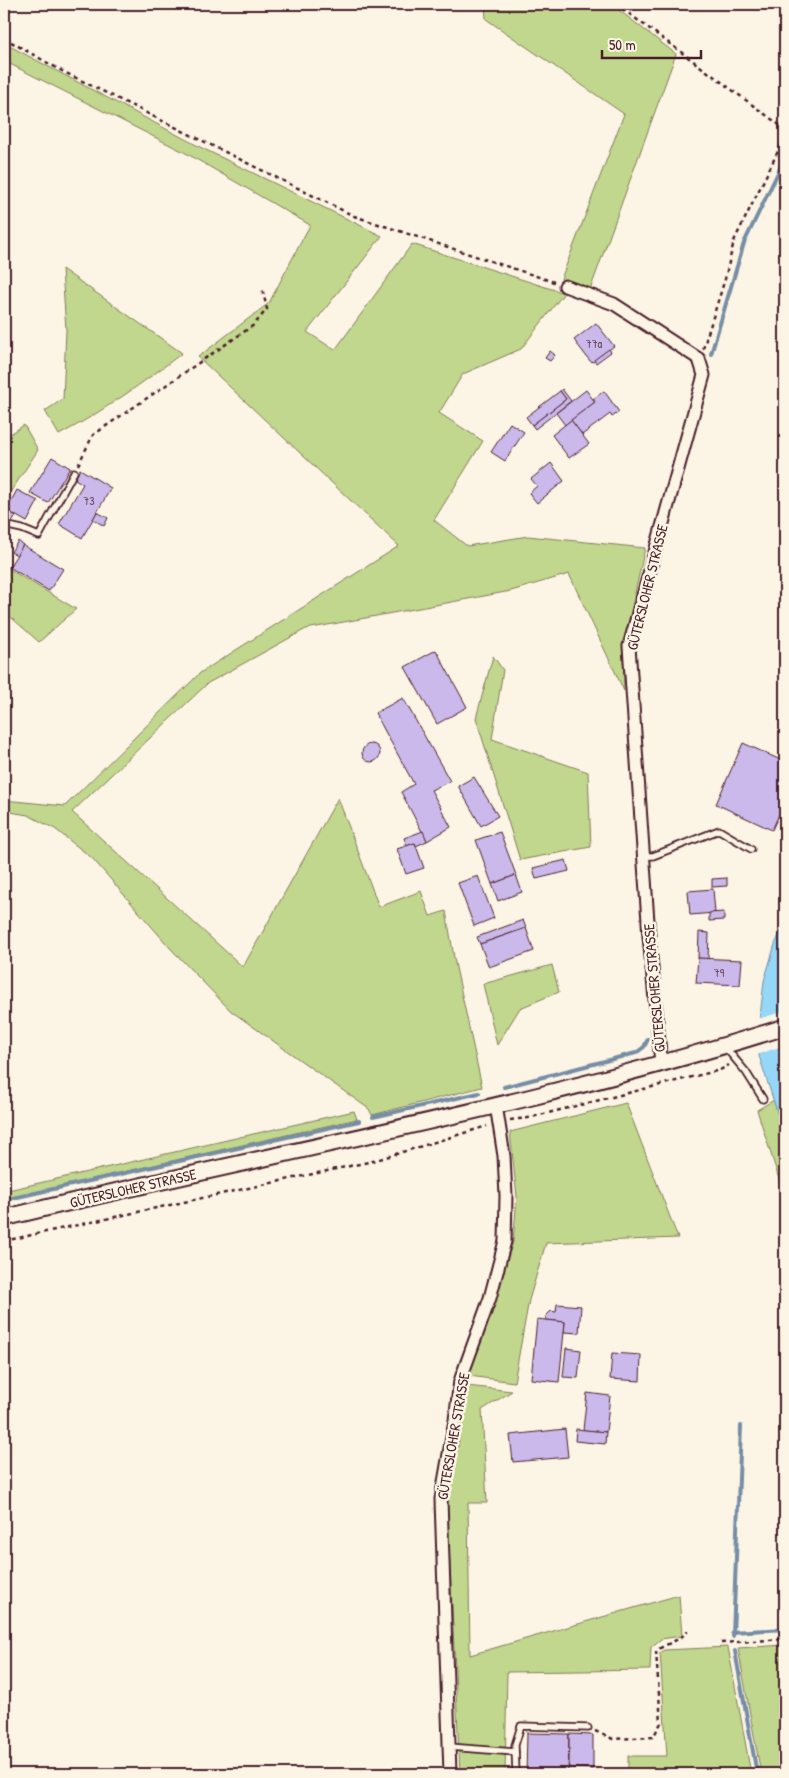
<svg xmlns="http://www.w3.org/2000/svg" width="789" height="1778" font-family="'Patrick Hand',sans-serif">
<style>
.green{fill:#c0d78d;stroke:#857b5c}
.water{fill:#94d7f6;stroke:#768da5}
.pier{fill:#fcf5e5}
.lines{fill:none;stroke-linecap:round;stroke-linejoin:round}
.stream{stroke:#768da5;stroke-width:4}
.building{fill:#cab9ea;stroke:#4a1f2b}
.service-casing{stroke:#4a1f2b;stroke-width:9}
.minor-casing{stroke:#4a1f2b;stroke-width:15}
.secondary-casing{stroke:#4a1f2b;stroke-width:19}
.path{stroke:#4a1f2b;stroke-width:2.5;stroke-dasharray:4 4;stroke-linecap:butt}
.service{stroke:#fcf5e5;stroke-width:5.5}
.minor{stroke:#fcf5e5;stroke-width:11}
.secondary{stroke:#fcf5e5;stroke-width:15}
.labels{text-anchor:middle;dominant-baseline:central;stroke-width:5;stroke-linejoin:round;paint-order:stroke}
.number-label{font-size:12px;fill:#6a465b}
.street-label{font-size:15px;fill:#4a1f2b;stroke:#fcf5e5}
</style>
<rect width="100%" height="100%" fill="#fcf5e5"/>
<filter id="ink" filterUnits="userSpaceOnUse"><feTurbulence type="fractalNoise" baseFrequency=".02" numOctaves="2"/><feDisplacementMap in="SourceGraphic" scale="10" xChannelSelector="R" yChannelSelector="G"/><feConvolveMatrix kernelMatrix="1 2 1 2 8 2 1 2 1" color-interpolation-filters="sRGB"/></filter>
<g filter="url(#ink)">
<g class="green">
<path d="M485 4H611L676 54 590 290 561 279 624 114 486 19Z"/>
<path d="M4 43 202 148 382 236 307 332 335 350 412 244 564 293 521 349 463 374 439 413 483 441 434 520 467 546 528 536 645 548 623 647 624 691 569 574 511 591 306 629 208 683 72 812 243 967 338 798 379 907 421 891 430 916 446 911 455 963 482 1087 372 1115 369 1109 231 1011 172 950 92 858 55 829 28 815 4 811V800L65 806 200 673 399 546 198 357 269 303 310 225 184 152 4 61Z"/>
<path d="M62 269 182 353C143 383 102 412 59 435L45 411 63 399 66 330Z"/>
<path d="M24 425 38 450 4 502V438Z"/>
<path d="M4 566 76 609 39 642 4 611Z"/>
<path d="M493 656 503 670 492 739 588 772 591 847 520 860 476 718Z"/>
<path d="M552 965 559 992 520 1008 497 1045 483 984Z"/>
<path d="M774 1100 785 1136V1198L757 1110Z"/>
<path d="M626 1103 678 1238 546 1243 529 1300 514 1382 469 1376 513 1242 517 1197 510 1132Z"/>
<path d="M354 1111 357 1119 4 1199V1191Z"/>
<path d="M467 1386 512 1391 482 1410 487 1503H468L470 1655 679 1595 682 1636 661 1639 651 1647 650 1670 507 1672 505 1774H460L447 1501Z"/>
<path d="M785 1645V1774H761L738 1648Z"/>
<path d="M728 1647 751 1774H628V1756H667L660 1653 664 1650Z"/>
</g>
<path class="water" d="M785 923V1009L783 1047 785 1058V1136L759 1056 760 1017 764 981 775 944Z"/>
<path class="pier" d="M785 1011V1045L756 1055 758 1019Z"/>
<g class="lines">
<g class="stream">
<path d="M711 354 744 243 785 158"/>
<path d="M504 1087 636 1053 644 1047 648 1039"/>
<path d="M373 1117 479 1093"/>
<path d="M4 1200 359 1121"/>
<path d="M732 1632 785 1629"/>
<path d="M733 1636 741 1426"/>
<path d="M735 1651 757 1774"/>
</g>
</g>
<g class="building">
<path d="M596 323 614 346 593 362 590 361 574 340Z"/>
<path d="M609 349 611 352 596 363 594 360Z"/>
<path d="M550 351 555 355 550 361 545 358Z"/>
<path d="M562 389 571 401 535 429 532 425 566 399 560 391Z"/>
<path d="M586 390 595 402 565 425 556 413Z"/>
<path d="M560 391 566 399 532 425 526 417Z"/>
<path d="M604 391 619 412 612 417 610 414 582 435 571 420 595 402 593 399Z"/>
<path d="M571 420 589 444 569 458 552 435Z"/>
<path d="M510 423 524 432 505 461 491 452Z"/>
<path d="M52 457 70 468 48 503 30 493Z"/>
<path d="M551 463 564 481 537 503 529 493 537 486 531 479Z"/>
<path d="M80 469 111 488 82 538 59 524 83 484 75 479Z"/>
<path d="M17 490 38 501 27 522 6 510Z"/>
<path d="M6 510 16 516 13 521 4 516Z"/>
<path d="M97 512 108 518 104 526 93 519Z"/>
<path d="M18 541 23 545 17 555 11 552Z"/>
<path d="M23 545 63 569 49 591 9 567Z"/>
<path d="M436 650 467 707 437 724 405 667Z"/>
<path d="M403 698 450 781 431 790 451 827 427 841 401 792 414 784 375 713Z"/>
<path d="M743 743 785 762V801L772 830 716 804Z"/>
<circle cx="371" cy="753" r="9"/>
<path d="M474 777 498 816 481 826 458 786Z"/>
<path d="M423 831 427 841 416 846 415 843 407 846 404 838Z"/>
<path d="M500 832 516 875 492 884 476 840Z"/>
<path d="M415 843 424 868 406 874 397 849Z"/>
<path d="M566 860 569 871 536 879 533 868Z"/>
<path d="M516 875 522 892 498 901 492 884Z"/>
<path d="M478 876 494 918 474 926 458 883Z"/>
<path d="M727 878V886L712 887V879Z"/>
<path d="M713 889 715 913 690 915 688 891Z"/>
<path d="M724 912V920L709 921V913Z"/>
<path d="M523 920 526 928 480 944 477 937Z"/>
<path d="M526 928 534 951 489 967 480 944Z"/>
<path d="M699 932 709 933 708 959 698 958Z"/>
<path d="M698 958 742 960 740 985 696 983Z"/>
<path d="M557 1304 581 1306 579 1333 564 1332 565 1322 546 1320V1316L551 1311 556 1312Z"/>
<path d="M537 1319 565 1322 559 1382 531 1379Z"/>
<path d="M566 1348 581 1350 578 1378 563 1377Z"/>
<path d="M612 1353 641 1355 640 1381 610 1379Z"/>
<path d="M587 1393 610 1396 606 1432 583 1430Z"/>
<path d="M565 1429 568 1457 513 1462 510 1435Z"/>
<path d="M576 1429 606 1432 605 1444 575 1441Z"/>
<path d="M527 1733 569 1734 568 1774H526Z"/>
<path d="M569 1734 593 1735V1769L569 1768Z"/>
</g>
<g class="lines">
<defs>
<g id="service">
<path d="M4 525 22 529 39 536 74 472"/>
<path d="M644 856H653L719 830 751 849"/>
<path d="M725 1047 746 1072 763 1099"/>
<path d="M449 1747 515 1752"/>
<path d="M516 1774 515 1745 521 1726 588 1728"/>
</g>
<g id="minor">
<path d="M565 286 614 304 699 359 704 375 629 646 649 936 661 1063"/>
<path d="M450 1774 441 1499 455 1420 460 1381 490 1298 505 1241 506 1196 504 1156 496 1105"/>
</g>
<path id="secondary" d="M4 1218C264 1154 529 1108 785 1027"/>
</defs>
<use href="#service" class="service-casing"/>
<use href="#minor" class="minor-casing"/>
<use href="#secondary" class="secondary-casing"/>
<g class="path">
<path d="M616 4 785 129"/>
<path d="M4 38 62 71 354 216 554 282"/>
<path d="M703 349 725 279 734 241 785 137"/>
<path d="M78 465 93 435 254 325 267 309 262 288"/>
<path d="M510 1120 528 1118 720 1070 729 1065"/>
<path d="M4 1241 373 1161 487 1126"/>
<path d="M721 1643 785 1639"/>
<path d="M595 1731 613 1739 653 1737 661 1723 656 1651C668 1642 678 1642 688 1631"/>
</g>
<use href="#service" class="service"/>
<use href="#minor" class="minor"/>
<use href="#secondary" class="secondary"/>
</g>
</g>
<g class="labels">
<g class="number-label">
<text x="594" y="343">77a</text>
<text x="89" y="500">73</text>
<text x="719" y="972">79</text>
</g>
<g class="street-label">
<text transform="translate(647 587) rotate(-76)">GÜTERSLOHER STRASSE</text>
<text transform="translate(654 988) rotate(-95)">GÜTERSLOHER STRASSE</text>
<text transform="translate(133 1188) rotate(-13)">GÜTERSLOHER STRASSE</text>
<text transform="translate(453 1436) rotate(-80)">GÜTERSLOHER STRASSE</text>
</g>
</g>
<rect width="789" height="1778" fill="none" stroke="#fcf5e5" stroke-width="20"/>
<rect x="10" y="10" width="769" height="1758" fill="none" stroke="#4a1f2b" stroke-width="2" filter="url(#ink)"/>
<path d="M602 50v8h99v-8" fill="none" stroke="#4a1f2b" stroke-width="2.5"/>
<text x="609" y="50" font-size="15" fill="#4a1f2b" stroke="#fcf5e5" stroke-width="4" paint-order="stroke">50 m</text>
</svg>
